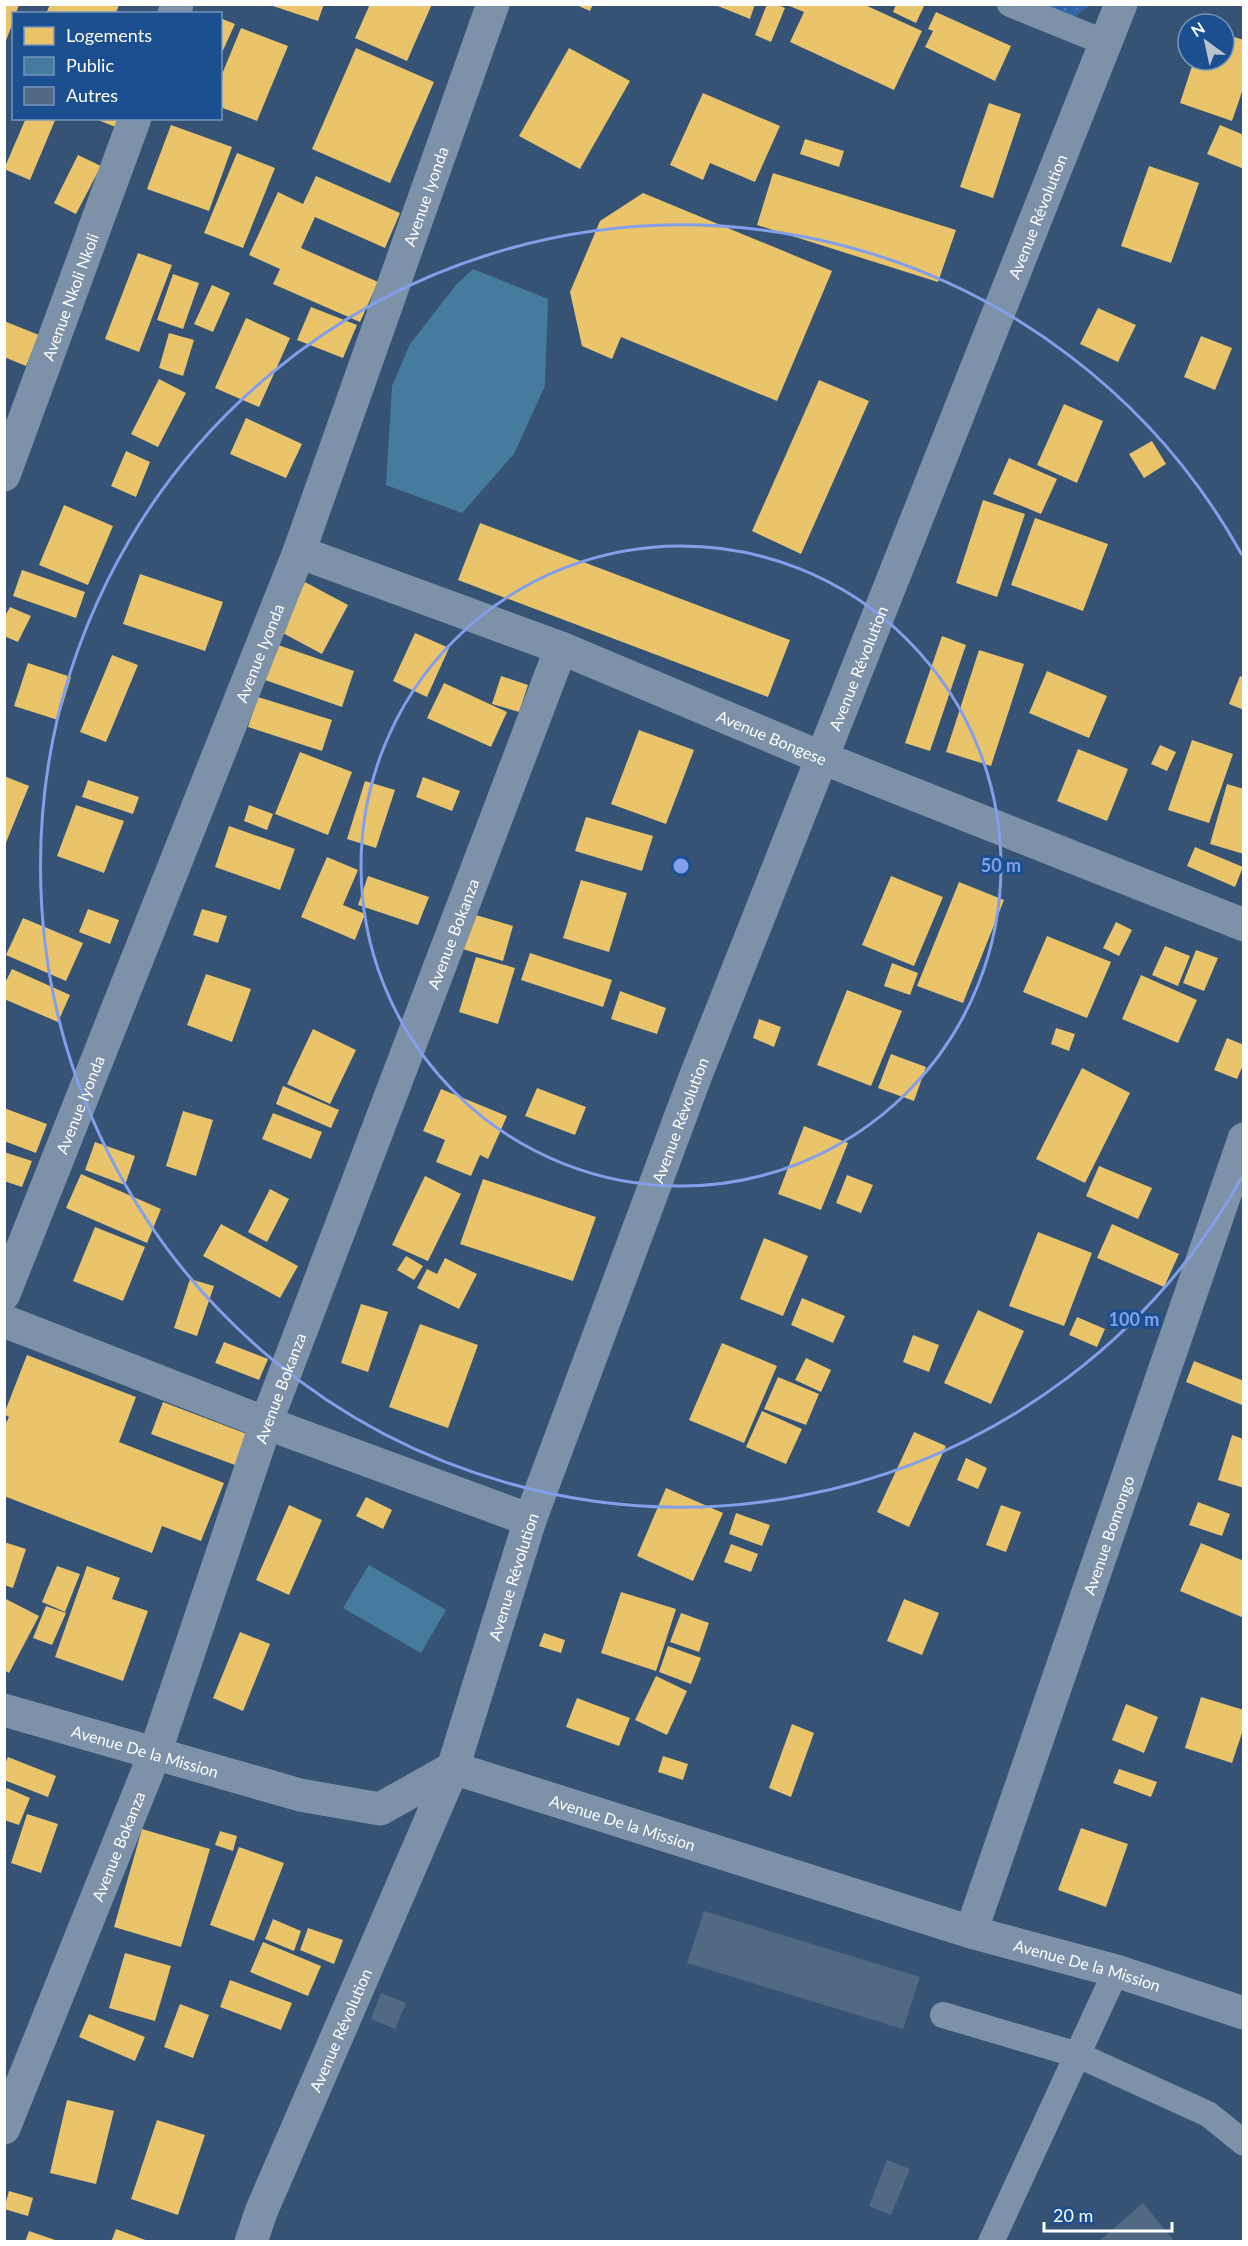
<svg xmlns="http://www.w3.org/2000/svg" width="1248" height="2246" font-family="Lato,sans-serif">
<style>
.grass{fill:url(#grass-dots)}
.homes{fill:#e9c46a}
.public{fill:#457b9d}
.building{fill:#526984}
.lines{fill:none;stroke-linecap:round;stroke-linejoin:round}
.service{stroke:#7d92a8;stroke-width:26}
.minor{stroke:#7d92a8;stroke-width:33}
.tertiary{stroke:#7d92a8;stroke-width:33}
.ring{fill:none;stroke:#839eea;stroke-width:3}
.labels{text-anchor:middle;dominant-baseline:central;stroke-width:6;stroke-linejoin:round;paint-order:stroke}
.street-label{font-size:16px;fill:#fff;stroke:#1b4f8f}
.centre{fill:#839eea;stroke:#1b4f8f;stroke-width:3}
.ring-label{font-size:18px;text-anchor:middle;font-weight:bold;fill:#839eea;stroke:#1b4f8f;stroke-width:6;stroke-linejoin:round;paint-order:stroke}
</style>
<defs>
<pattern id="grass-dots" width="8" height="8" patternUnits="userSpaceOnUse" patternTransform="scale(1.5)"><rect width="8" height="8" fill="#2f66a5"/><path d="M2 2h.1M6 6h.1" fill="none" stroke="#4e7db2" stroke-width="1.8" stroke-linecap="round"/></pattern>
</defs>
<rect width="100%" height="100%" fill="#365274"/>
<path class="grass" d="M1028 5H1090L1069 21Z"/>
<g class="homes">
<path d="M4 4H19L16 14H14V20L5 43Z"/>
<path d="M50 4H119L116 14H46Z"/>
<path d="M267 4H324L318 21Z"/>
<path d="M370 4H432L407 61 355 38Z"/>
<path d="M574 4H593L590 11Z"/>
<path d="M713 4H755L750 19Z"/>
<path d="M767 4H777L785 8 771 42 755 35Z"/>
<path d="M896 4H925L916 23 893 12Z"/>
<path d="M787 5H865L922 31 894 90 790 42 804 12Z"/>
<path d="M936 12 1011 46 995 81 925 47 933 31 928 29Z"/>
<path d="M220 18 235 24 220 57Z"/>
<path d="M241 28 288 46 257 121 220 107V79Z"/>
<path d="M1224 34 1244 40V86L1232 121 1180 103 1194 60H1224Z"/>
<path d="M356 48 434 82 390 183 312 149Z"/>
<path d="M569 48 630 81 580 169 519 136Z"/>
<path d="M703 93 780 126 755 182 710 163 703 180 670 165Z"/>
<path d="M989 103 1021 114 993 198 960 187Z"/>
<path d="M26 118H56L30 180 4 169Z"/>
<path d="M93 118H122L118 128Z"/>
<path d="M171 125 232 147 209 211 147 189Z"/>
<path d="M1220 125 1244 135V169L1207 154Z"/>
<path d="M805 139 844 151 839 167 800 154Z"/>
<path d="M237 153 275 168 243 248 204 233Z"/>
<path d="M78 155 101 166 76 214 54 203Z"/>
<path d="M1149 166 1199 183 1171 263 1121 246Z"/>
<path d="M773 173 956 230 938 282 757 225Z"/>
<path d="M316 176 400 213 385 248 315 217 301 248 378 282 360 322 273 284 280 269 249 255 278 192 303 204Z"/>
<path d="M643 193 832 271 777 401 621 337 612 359 582 346 570 292 600 221Z"/>
<path d="M138 253 172 265 139 352 105 339Z"/>
<path d="M173 274 199 283 183 329 157 320Z"/>
<path d="M212 285 230 293 213 332 194 324Z"/>
<path d="M311 307 357 325 343 358 297 340Z"/>
<path d="M1098 308 1136 325 1118 362 1080 344Z"/>
<path d="M246 318 290 338 259 407 215 388Z"/>
<path d="M4 321 39 335 26 366 4 357Z"/>
<path d="M169 333 194 340 183 376 159 368Z"/>
<path d="M1201 336 1232 348 1215 390 1184 377Z"/>
<path d="M159 379 186 393 158 447 131 434Z"/>
<path d="M819 380 869 401 801 554 752 531Z"/>
<path d="M1064 404 1103 421 1077 483 1037 465Z"/>
<path d="M246 418 302 444 286 478 230 454Z"/>
<path d="M1152 441 1166 464 1144 478 1129 454Z"/>
<path d="M126 451 150 462 136 497 111 486Z"/>
<path d="M1009 458 1057 479 1041 514 993 494Z"/>
<path d="M983 500 1025 514 997 597 956 583Z"/>
<path d="M64 505 113 526 88 585 39 565Z"/>
<path d="M1035 518 1108 544 1083 611 1011 585Z"/>
<path d="M480 523 790 640 768 697 458 580Z"/>
<path d="M22 570 85 592 76 618 13 596Z"/>
<path d="M140 574 223 602 205 651 123 624Z"/>
<path d="M305 582 348 605 322 654 279 631Z"/>
<path d="M10 607 31 616 18 642 4 636V618Z"/>
<path d="M415 633 449 648 427 697 393 681Z"/>
<path d="M942 636 966 645 930 751 905 743Z"/>
<path d="M278 645 354 671 342 707 265 680Z"/>
<path d="M979 650 1024 664 991 766 946 752Z"/>
<path d="M112 655 138 665 106 742 80 732Z"/>
<path d="M28 663 71 677 58 720 14 706Z"/>
<path d="M1047 671 1107 696 1089 738 1029 713Z"/>
<path d="M501 676 528 685 519 712 492 704Z"/>
<path d="M1240 676 1244 678V710L1229 704Z"/>
<path d="M444 683 507 712 491 747 427 718Z"/>
<path d="M258 697 332 720 322 751 248 727Z"/>
<path d="M639 730 694 750 666 824 611 804Z"/>
<path d="M1192 740 1233 754 1209 823 1168 810Z"/>
<path d="M1160 745 1176 752 1167 771 1151 764Z"/>
<path d="M1078 749 1128 769 1107 821 1057 801Z"/>
<path d="M300 752 352 772 328 835 275 814Z"/>
<path d="M4 776 29 786 5 845H4Z"/>
<path d="M423 777 460 791 452 811 416 797Z"/>
<path d="M88 780 139 797 133 814 82 797Z"/>
<path d="M365 781 395 790 376 848 347 839Z"/>
<path d="M1227 784 1244 789V854L1210 844Z"/>
<path d="M76 805 124 821 104 873 57 856Z"/>
<path d="M249 805 273 814 267 830 244 821Z"/>
<path d="M586 817 653 836 642 871 575 851Z"/>
<path d="M229 826 295 849 280 890 215 867Z"/>
<path d="M1195 847 1243 867 1235 887 1187 866Z"/>
<path d="M327 857 358 870 343 905 365 914 355 940 301 917Z"/>
<path d="M368 876 429 897 418 925 358 905Z"/>
<path d="M891 876 943 897 914 966 862 945Z"/>
<path d="M581 880 627 893 609 952 563 938Z"/>
<path d="M959 882 1004 900 963 1003 917 986Z"/>
<path d="M88 909 119 920 110 944 79 932Z"/>
<path d="M202 909 227 916 218 943 193 935Z"/>
<path d="M469 913 513 926 503 961 459 948Z"/>
<path d="M23 918 83 943 66 981 6 955Z"/>
<path d="M1116 922 1132 930 1119 956 1103 948Z"/>
<path d="M1047 936 1111 962 1087 1018 1023 992Z"/>
<path d="M1165 946 1190 956 1178 986 1152 975Z"/>
<path d="M1196 950 1218 958 1204 991 1183 983Z"/>
<path d="M530 953 612 980 603 1007 521 980Z"/>
<path d="M476 957 515 968 498 1024 459 1012Z"/>
<path d="M892 963 918 973 910 995 884 986Z"/>
<path d="M12 969 70 995 58 1022 4 999V985Z"/>
<path d="M206 974 251 989 232 1042 187 1025Z"/>
<path d="M1141 975 1197 1000 1178 1043 1122 1019Z"/>
<path d="M847 990 902 1011 871 1086 817 1065Z"/>
<path d="M620 991 666 1008 657 1034 611 1019Z"/>
<path d="M759 1019 781 1027 774 1047 753 1038Z"/>
<path d="M1056 1028 1075 1034 1069 1051 1051 1044Z"/>
<path d="M313 1029 356 1050 330 1104 287 1084Z"/>
<path d="M1227 1038 1244 1045V1063L1237 1079 1214 1070Z"/>
<path d="M891 1054 926 1067 914 1101 878 1088Z"/>
<path d="M1082 1068 1130 1093 1085 1183 1036 1159Z"/>
<path d="M283 1086 339 1110 331 1128 276 1104Z"/>
<path d="M537 1088 586 1107 575 1135 525 1116Z"/>
<path d="M441 1089 507 1116 488 1159 480 1155 471 1176 436 1162 445 1140 423 1131Z"/>
<path d="M4 1108 47 1124 36 1153 4 1141Z"/>
<path d="M183 1111 213 1120 196 1176 166 1166Z"/>
<path d="M273 1113 322 1132 311 1159 262 1139Z"/>
<path d="M804 1126 848 1143 821 1210 778 1194Z"/>
<path d="M95 1142 135 1156 125 1185 85 1170Z"/>
<path d="M4 1152 32 1161 22 1187 4 1181Z"/>
<path d="M1099 1166 1152 1188 1138 1219 1086 1196Z"/>
<path d="M81 1174 161 1209 147 1243 66 1208Z"/>
<path d="M847 1175 873 1185 861 1213 836 1203Z"/>
<path d="M425 1176 461 1194 428 1261 392 1245Z"/>
<path d="M483 1179 596 1217 573 1281 460 1244Z"/>
<path d="M270 1189 289 1199 267 1242 248 1232Z"/>
<path d="M221 1224 298 1266 280 1298 203 1256Z"/>
<path d="M1112 1224 1179 1254 1164 1287 1097 1258Z"/>
<path d="M95 1227 145 1247 123 1301 73 1281Z"/>
<path d="M1038 1232 1092 1253 1064 1326 1009 1306Z"/>
<path d="M764 1238 808 1256 783 1316 740 1299Z"/>
<path d="M406 1256 423 1266 414 1280 397 1270Z"/>
<path d="M445 1258 477 1274 459 1309 417 1288 427 1269 437 1274Z"/>
<path d="M190 1279 214 1286 197 1336 174 1328Z"/>
<path d="M802 1298 845 1316 833 1343 791 1325Z"/>
<path d="M361 1304 388 1312 368 1372 341 1363Z"/>
<path d="M978 1310 1024 1331 991 1404 944 1383Z"/>
<path d="M1077 1317 1105 1329 1097 1347 1069 1335Z"/>
<path d="M420 1324 478 1345 448 1428 389 1407Z"/>
<path d="M913 1335 939 1345 929 1372 903 1362Z"/>
<path d="M224 1342 268 1359 259 1380 215 1363Z"/>
<path d="M722 1343 777 1366 744 1443 689 1420Z"/>
<path d="M27 1355 136 1397 119 1442 224 1483 201 1541 162 1526 152 1553 4 1496V1427L9 1417 4 1414Z"/>
<path d="M806 1358 831 1370 821 1392 795 1380Z"/>
<path d="M1194 1361 1244 1381 1242 1405 1186 1382Z"/>
<path d="M778 1377 819 1394 806 1425 764 1409Z"/>
<path d="M163 1402 247 1434 235 1465 151 1434Z"/>
<path d="M762 1411 802 1429 786 1464 746 1447Z"/>
<path d="M914 1432 946 1446 909 1527 877 1512Z"/>
<path d="M1232 1435 1244 1439V1488L1218 1480Z"/>
<path d="M966 1458 987 1468 978 1489 957 1480Z"/>
<path d="M666 1488 723 1513 693 1581 637 1556Z"/>
<path d="M366 1497 392 1510 383 1529 356 1516Z"/>
<path d="M1198 1502 1230 1514 1222 1536 1189 1525Z"/>
<path d="M289 1505 322 1520 289 1595 256 1580Z"/>
<path d="M1001 1505 1021 1512 1006 1552 986 1545Z"/>
<path d="M736 1513 770 1525 762 1546 729 1534Z"/>
<path d="M4 1542 26 1549 13 1588 4 1585Z"/>
<path d="M1201 1543 1244 1561V1618L1180 1591Z"/>
<path d="M731 1544 758 1554 751 1572 724 1562Z"/>
<path d="M57 1566 80 1574 65 1612 42 1602Z"/>
<path d="M87 1566 120 1578 112 1599 148 1611 123 1681 55 1657Z"/>
<path d="M621 1592 676 1609 656 1671 601 1653Z"/>
<path d="M4 1598 39 1616 9 1673 4 1670Z"/>
<path d="M904 1599 939 1613 922 1655 887 1641Z"/>
<path d="M46 1606 66 1613 52 1645 33 1638Z"/>
<path d="M681 1613 709 1623 699 1652 670 1642Z"/>
<path d="M240 1632 270 1644 243 1711 213 1698Z"/>
<path d="M544 1633 565 1640 561 1653 539 1646Z"/>
<path d="M668 1646 701 1658 691 1684 659 1672Z"/>
<path d="M656 1676 687 1691 667 1735 635 1720Z"/>
<path d="M1201 1697 1244 1710V1727L1232 1763 1185 1748Z"/>
<path d="M577 1698 630 1718 619 1746 566 1727Z"/>
<path d="M1126 1704 1158 1717 1144 1753 1112 1740Z"/>
<path d="M792 1724 814 1733 791 1797 769 1788Z"/>
<path d="M663 1756 688 1764 683 1780 658 1772Z"/>
<path d="M8 1757 56 1776 48 1797 4 1780V1766Z"/>
<path d="M1119 1769 1157 1782 1151 1797 1113 1783Z"/>
<path d="M7 1788 30 1798 19 1825 4 1820V1793Z"/>
<path d="M27 1814 58 1824 41 1873 11 1863Z"/>
<path d="M1081 1828 1128 1844 1106 1907 1058 1890Z"/>
<path d="M142 1829 210 1849 181 1947 114 1927Z"/>
<path d="M220 1831 237 1836 233 1851 215 1845Z"/>
<path d="M239 1847 284 1863 254 1941 210 1925Z"/>
<path d="M273 1919 301 1931 294 1951 265 1939Z"/>
<path d="M308 1928 343 1940 334 1964 300 1950Z"/>
<path d="M263 1942 321 1966 308 1996 250 1972Z"/>
<path d="M125 1953 171 1966 155 2021 109 2008Z"/>
<path d="M230 1980 292 2003 281 2030 220 2007Z"/>
<path d="M180 2004 209 2015 193 2058 164 2047Z"/>
<path d="M89 2014 145 2037 135 2061 79 2037Z"/>
<path d="M67 2100 114 2111 96 2184 50 2173Z"/>
<path d="M157 2120 205 2135 178 2215 131 2199Z"/>
<path d="M9 2191 33 2198 28 2216 4 2209Z"/>
<path d="M116 2229 148 2241V2242H111Z"/>
<path d="M29 2231 58 2241V2242H25Z"/>
</g>
<g class="public">
<path d="M473 269 548 299 545 386 514 454 462 513 386 485 392 386 410 344 456 285Z"/>
<path d="M369 1565 446 1610 421 1653 343 1608Z"/>
</g>
<g class="building">
<path d="M704 1911 920 1977 903 2029 687 1963Z"/>
<path d="M381 1993 406 2003 395 2029 371 2019Z"/>
<path d="M887 2160 910 2169 891 2215 869 2206Z"/>
<path d="M1143 2203 1175 2242H1098Z"/>
</g>
<g class="lines">
<g class="service">
<path d="M1010 4 1106 43"/>
<path d="M943 2015 1078 2055 1208 2114 1244 2143"/>
<path d="M991 2242 1116 1971"/>
</g>
<g class="minor">
<path d="M174 14 177 4"/>
<path id="s1" d="M4 475 135 118"/>
<path id="s2" d="M299 552 561 648 820 757 1244 925"/>
<path id="s3" d="M4 1294 299 552 493 4"/>
<path d="M4 1321 266 1423 530 1520"/>
<path id="s4" d="M4 1710 300 1795 380 1809 453 1768 971 1932 1116 1971 1244 2013"/>
<path id="s5" d="M971 1932 1244 1139"/>
<path id="s6" d="M4 2128 155 1753 266 1423 561 648"/>
</g>
<path class="tertiary" id="s7" d="M251 2242 261 2212 453 1768 530 1520 696 1075 1121 4"/>
</g>
<g class="ring">
<circle cx="681" cy="866" r="320"/>
<path d="M1242 1177A641 641 0 1 1 1242 555"/>
</g>
<g class="labels">
<g class="street-label">
<text stroke="none"><textPath href="#s3" startOffset="1176">Avenue Iyonda</textPath></text>
<text stroke="none"><textPath href="#s7" startOffset="2174">Avenue Révolution</textPath></text>
<text stroke="none"><textPath href="#s1" startOffset="190">Avenue Nkoli Nkoli</textPath></text>
<text stroke="none"><textPath href="#s3" startOffset="690">Avenue Iyonda</textPath></text>
<text stroke="none"><textPath href="#s7" startOffset="1688">Avenue Révolution</textPath></text>
<text stroke="none"><textPath href="#s2" startOffset="508">Avenue Bongese</textPath></text>
<text stroke="none"><textPath href="#s6" startOffset="1276">Avenue Bokanza</textPath></text>
<text stroke="none"><textPath href="#s3" startOffset="204">Avenue Iyonda</textPath></text>
<text stroke="none"><textPath href="#s7" startOffset="1202">Avenue Révolution</textPath></text>
<text stroke="none"><textPath href="#s6" startOffset="790">Avenue Bokanza</textPath></text>
<text stroke="none"><textPath href="#s5" startOffset="420">Avenue Bomongo</textPath></text>
<text stroke="none"><textPath href="#s7" startOffset="716">Avenue Révolution</textPath></text>
<text stroke="none"><textPath href="#s4" startOffset="147">Avenue De la Mission</textPath></text>
<text stroke="none"><textPath href="#s4" startOffset="651">Avenue De la Mission</textPath></text>
<text stroke="none"><textPath href="#s6" startOffset="304">Avenue Bokanza</textPath></text>
<text stroke="none"><textPath href="#s4" startOffset="1137">Avenue De la Mission</textPath></text>
<text stroke="none"><textPath href="#s7" startOffset="230">Avenue Révolution</textPath></text>
</g>
</g>
<circle cx="681" cy="866" r="9" class="centre"/>
<g class="ring-label">
<text x="1001" y="872">50 m</text>
<text x="1134" y="1326">100 m</text>
</g>
<rect width="1248" height="2246" fill="none" stroke="#ffffff" stroke-width="12"/>
<rect x="12" y="12" width="210" height="108" fill="#1b4f8f" stroke="#7695bc" stroke-width="1.5"/>
<rect x="24" y="27" width="30" height="18" fill="#e9c46a" stroke="#7695bc" stroke-width="1.5"/>
<text x="66" y="42" font-size="18" fill="#ffffff">Logements</text>
<rect x="24" y="57" width="30" height="18" fill="#457b9d" stroke="#7695bc" stroke-width="1.5"/>
<text x="66" y="72" font-size="18" fill="#ffffff">Public</text>
<rect x="24" y="87" width="30" height="18" fill="#526984" stroke="#7695bc" stroke-width="1.5"/>
<text x="66" y="102" font-size="18" fill="#ffffff">Autres</text>
<g transform="translate(1206 42) rotate(327)"><circle r="28" fill="#1b4f8f" stroke="#7695bc" stroke-width="1.5"/>
<path d="M0-4.5L10 22L0 15L-10 22Z" fill="#b9c2ce"/>
<text y="-9" font-size="16" font-weight="bold" text-anchor="middle" fill="#ffffff">N</text>
</g>
<path d="M1044 2222v9h128v-9" fill="none" stroke="#ffffff" stroke-width="3"/>
<text x="1053" y="2222" font-size="18" fill="#ffffff" stroke="#1b4f8f" stroke-width="4.5" paint-order="stroke">20 m</text>
</svg>
